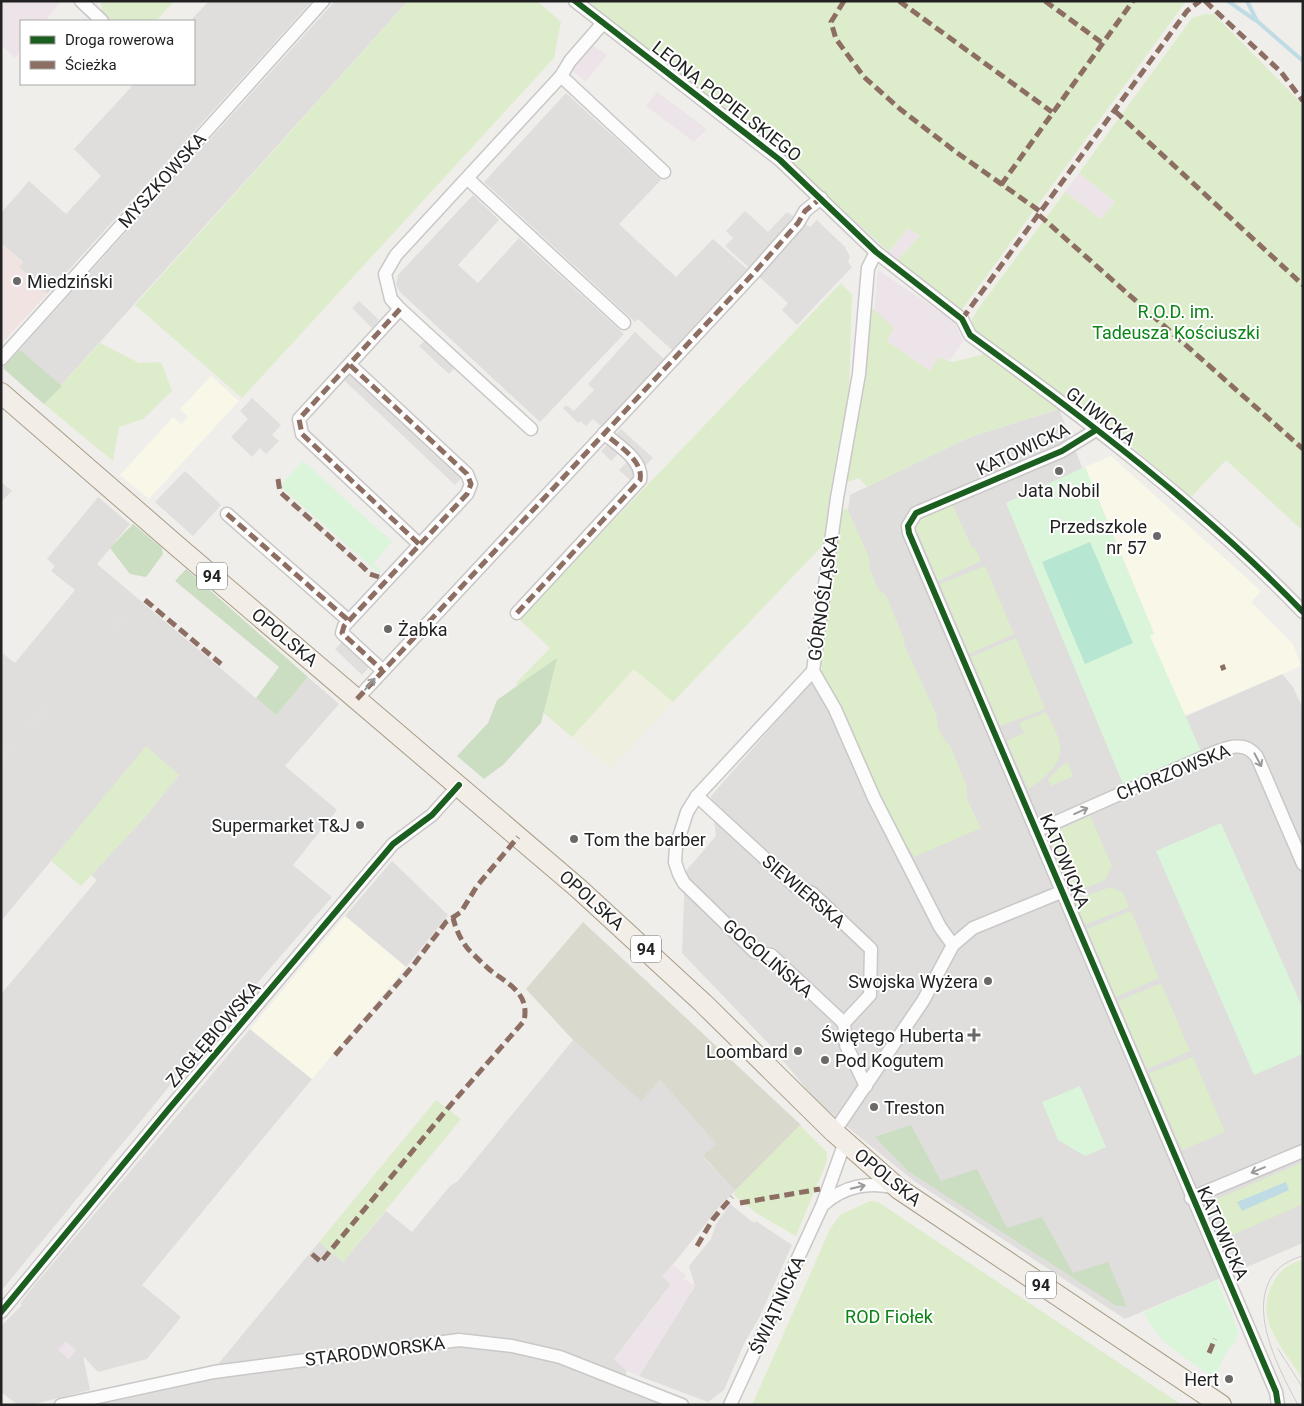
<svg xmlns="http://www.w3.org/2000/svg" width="1304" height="1406" font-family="Roboto,sans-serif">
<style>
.residential{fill:#dfdedc}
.commercial{fill:#f1e3e1}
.industrial{fill:#ede4e9}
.education{fill:#f8f7e8}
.construction{fill:#d9d9cd}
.farmland{fill:#efefdf}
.grass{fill:#ddeccb}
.forest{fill:#cbdec1}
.park{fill:#daf5da}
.pitch{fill:#b7e6d2}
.parking{fill:#e0dfde}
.water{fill:#bfdbe3}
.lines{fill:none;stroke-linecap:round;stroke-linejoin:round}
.stream{stroke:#bfdbe3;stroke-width:4}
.minor-casing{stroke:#c9c8c7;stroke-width:15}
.primary-casing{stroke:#a79c86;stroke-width:22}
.minor{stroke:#fdfcfc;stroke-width:12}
.primary{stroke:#f3ede7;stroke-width:20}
.tram{stroke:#ccc;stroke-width:1}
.quiet{stroke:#8d6e63;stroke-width:5;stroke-dasharray:10 5;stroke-linecap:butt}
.cycleway-casing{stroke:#fff;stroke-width:9}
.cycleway{stroke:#1b5e20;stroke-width:6}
.oneway{stroke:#9a9a9a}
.poi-dot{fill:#6a6968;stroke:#fff;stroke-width:2}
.labels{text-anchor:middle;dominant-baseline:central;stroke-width:4;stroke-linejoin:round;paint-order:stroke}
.shield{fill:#fff;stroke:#646464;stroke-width:1}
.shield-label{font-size:16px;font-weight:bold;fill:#222}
.street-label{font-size:18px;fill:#222;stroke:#fff}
.poi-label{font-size:18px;fill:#222;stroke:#fff;text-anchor:end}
.park-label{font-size:18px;fill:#0c8416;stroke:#fff}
</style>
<rect width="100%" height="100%" fill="#f0eeeb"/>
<g class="residential">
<path d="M209 1H312L47 294 19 267 23 262 1 243V213L29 181 66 214 101 176 74 149 134 84H194V21H190Z"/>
<path d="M335 1H408L44 404 3 368Z"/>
<path d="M566 93 661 180 619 224 676 277 713 239 747 269 672 350 638 319 635 322 484 182Z"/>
<path d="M473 195 499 220 458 265 478 283 519 238 624 334 540 422 400 292 396 285 398 275Z"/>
<path d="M1059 409 1182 718 1282 674 1293 687 1303 709V1243L1125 1319 914 1181 819 1104 770 1045 682 953 685 872 716 836 711 796 827 664 850 495 970 437Z"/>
<path d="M1 482 12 491 1 502Z"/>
<path d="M98 497 130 524 97 564 276 715 308 677 339 704 285 766 337 810 293 865 332 897 205 1043 1 1291V994L97 880 91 875 145 817 179 775 146 747 1 921V652L15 663 75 590 51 571 55 566 47 559Z"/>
<path d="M392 861 448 915 406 967 345 916Z"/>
<path d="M250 1029 312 1079 142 1285 181 1317 147 1359 98 1372 83 1356 90 1390 31 1405H18L1 1392V1326L22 1305 20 1304 28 1293Z"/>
<path d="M573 1040 641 1100 660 1080 716 1144 703 1157 735 1191 719 1207 663 1277 671 1284 614 1359 627 1371 621 1388 663 1405H96L198 1383 219 1363 319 1242 343 1262 386 1211 412 1232 450 1186 458 1181Z"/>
<path d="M730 1204 754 1223 756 1221 792 1245 760 1316 744 1344 724 1390 708 1402 639 1376 695 1286 689 1266 711 1239 716 1224Z"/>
</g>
<path class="commercial" d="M1 243 23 263 19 267 47 294 1 344Z"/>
<g class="industrial">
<path d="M1 1H61L45 21H21V50L15 58 1 45Z"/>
<path d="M592 45 607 55 586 81 572 71Z"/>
<path d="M657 92 707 129 694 142 646 106Z"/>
<path d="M1079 173 1115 202 1101 219 1065 192Z"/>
<path d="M908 228 921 237 897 260 889 252Z"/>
<path d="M878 270 954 321 963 342 950 360 939 357 930 371 887 341 874 310Z"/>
<path d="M672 1264 686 1275 684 1279 695 1286 639 1376 627 1371 614 1359 671 1285 662 1277Z"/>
<path d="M66 1341 76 1350 69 1359 58 1350Z"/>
</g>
<g class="education">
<path d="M211 376 239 401 149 499 120 475 173 417 181 424 188 417 180 409Z"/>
<path d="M1111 456 1261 591 1251 602 1293 644 1301 666 1184 716 1150 636 1154 633 1085 467Z"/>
<path d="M345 916 406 967 312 1079 250 1029Z"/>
</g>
<path class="construction" d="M583 922 801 1125 735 1191 703 1156 716 1144 660 1080 641 1101 573 1040 526 989Z"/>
<path class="farmland" d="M634 668 673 702 611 768 572 737Z"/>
<g class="grass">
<path d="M101 1H174L156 21H112L102 12Z"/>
<path d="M408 1H537L561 22 554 58 242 398 135 305Z"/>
<path d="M585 1H1186L961 311 897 260 920 236 908 228 889 252 794 165Z"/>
<path d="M1205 14H1214L1303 105V531L1226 460 1191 497 1135 449 973 328 972 319 978 309 1065 192 1101 219 1115 202 1079 173 1192 18Z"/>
<path d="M841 283 852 295 849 392 835 464 823 545 673 702 634 669 572 737 545 714 516 683 550 648 519 619Z"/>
<path d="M872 308 894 328 887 341 930 371 939 357 953 362 984 354 1059 409 970 437 867 487 859 478 844 483 857 421Z"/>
<path d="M100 343 139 363 161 362 172 391 143 419 119 427 113 461 44 404Z"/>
<path d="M952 503 972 548H975L981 561 938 581 918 532 915 531 919 518Z"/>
<path d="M847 508 869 557V567L878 589 886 595 904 639V644L937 716C936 726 942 739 950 745L967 787V799L981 828 914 857 884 809 825 681 821 665 838 520 841 512Z"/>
<path d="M985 566 1014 634 969 654 940 584Z"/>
<path d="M1016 638 1045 709 1000 726 971 657Z"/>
<path d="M1046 712C1051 722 1059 735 1060 746 1063 765 1042 780 1028 789L1007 741 1024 733 1019 723Z"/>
<path d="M146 746 179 775 145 817 81 886 51 861Z"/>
<path d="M1068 762 1073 776 1051 786 1048 780 1060 767Z"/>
<path d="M1090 816 1112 866 1105 880 1071 894 1050 842 1053 833Z"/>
<path d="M1111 887 1123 893 1129 907 1085 925 1074 900Z"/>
<path d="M1131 911 1159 978 1116 997 1087 929Z"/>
<path d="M1157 985H1162L1190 1051 1147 1069 1118 1001Z"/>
<path d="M1193 1057 1225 1132 1182 1150 1149 1073Z"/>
<path d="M436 1100 461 1119 343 1262 319 1242Z"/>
<path d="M800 1125 827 1152V1161L796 1236 756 1213 734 1195 735 1191Z"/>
<path d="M1303 1162V1204L1230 1236 1217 1199Z"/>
<path d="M870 1201 878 1202 1182 1405H752L830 1229 840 1215Z"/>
<path d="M1303 1260V1381C1286 1350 1252 1321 1273 1283 1279 1271 1289 1263 1303 1260Z"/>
</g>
<g class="forest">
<path d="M20 350 62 386 44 404 3 368Z"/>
<path d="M133 524 162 548 163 554 146 577 130 574 110 548Z"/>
<path d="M186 569 308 677 276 715 256 698 279 667 175 581Z"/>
<path d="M557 658 541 723 504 764 484 779 457 756 488 723 497 700Z"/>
<path d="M911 1125 941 1181 977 1169 1007 1228 1042 1217 1073 1273 1108 1262 1127 1307 1115 1305 908 1171 875 1137Z"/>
</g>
<g class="park">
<path d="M303 461 392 542 373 563 381 570 379 573 280 486Z"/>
<path d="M1085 467 1154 634 1150 636 1201 751 1123 784 1006 503Z"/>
<path d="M1221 823 1303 1009V1054L1254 1075 1156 851Z"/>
<path d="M1080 1086 1106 1147 1085 1156 1058 1140 1042 1102Z"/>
<path d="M1217 1280 1239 1333 1236 1334V1341C1225 1350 1219 1365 1216 1379 1188 1359 1158 1345 1144 1312Z"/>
</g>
<path class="pitch" d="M1090 542 1133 643 1085 664 1042 562Z"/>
<g class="parking">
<path d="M745 211 768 232 787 212 810 227 817 220 845 247 850 257 848 262 852 267 797 325 782 310 788 303 725 246 733 238 726 231Z"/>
<path d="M359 301 379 320 372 328 352 308Z"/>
<path d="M635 332 666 361 602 427 593 419 586 426 580 421 578 423 563 408 566 405 574 411 594 390 588 384Z"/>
<path d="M427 339 456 367 449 374 419 346Z"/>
<path d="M351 373 462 477 455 485 344 380Z"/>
<path d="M252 398 281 425 272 435 279 441 266 454 260 448 252 457 231 437 248 419 240 411Z"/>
<path d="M621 429 653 458 646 465 614 436Z"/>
<path d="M608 444 618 454 611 461 601 451Z"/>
<path d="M627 462 638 473 631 481 619 470Z"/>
<path d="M185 471 221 505 193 536 155 502Z"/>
<path d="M121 611 128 618 115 634 108 627Z"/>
<path d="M342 642 369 667 362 675 335 649Z"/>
<path d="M43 704 50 710 32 732 24 726Z"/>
<path d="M8 744 16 751 1 768V753Z"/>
</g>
<path class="water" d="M1286 1182 1289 1190 1242 1211 1237 1202Z"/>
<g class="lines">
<g class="stream">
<path d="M1228 1 1255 20"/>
<path d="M1247 1 1257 21 1303 61"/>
</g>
<defs>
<g id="minor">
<path d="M81 1 102 21"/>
<path d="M575 1 780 160 876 252 962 319 970 335C1086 419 1203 508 1303 612"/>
<path d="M561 76 664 172"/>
<path d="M468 179 624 323"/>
<path d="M876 252 868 268 859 374 837 498 813 671 835 709 874 798 940 927 953 945"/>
<path d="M400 309 299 419 302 434 419 544"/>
<path d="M1 359 323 1"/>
<path d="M350 365 467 474 471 484 467 494 344 626 342 633 382 670"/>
<path d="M531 429 400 309 391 299 385 274 396 255 561 76 570 61 603 23"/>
<path d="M1096 430 1062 451 916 513 908 526 909 533 1276 1392 1278 1405"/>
<path d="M227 514 348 620"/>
<path d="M517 613 640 480C644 460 617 445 604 433"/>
<path d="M813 671 697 796 687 812 676 847 675 862 679 874 684 883 755 952 771 955 844 1023 846 1045 866 1086"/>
<path d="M357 699 751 276 798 223 805 211 821 198"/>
<path d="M697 796 796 887 812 893 871 949 870 995 844 1023"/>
<path d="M1036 831 1206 756C1223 749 1244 738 1257 757L1303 864"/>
<path d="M834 1132 923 1001 953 945 973 928 1061 892"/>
<path d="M1191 1198 1303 1151"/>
<path d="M824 1204C844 1186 870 1181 896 1188"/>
<path d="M1 1312 168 1110 393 844 432 815 459 785"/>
<path d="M61 1405 214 1372 459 1340 512 1346 560 1357 682 1405"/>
<path d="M730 1405 822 1206 845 1142"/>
</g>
<path id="primary" d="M1 393 177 546 578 888 703 1003 834 1132 899 1189 1221 1405"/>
</defs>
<use href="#minor" class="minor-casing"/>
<use href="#primary" class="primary-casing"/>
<use href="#minor" class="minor"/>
<use href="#primary" class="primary"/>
<g class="tram">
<path d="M1278 1349 1303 1388"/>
<path d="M1298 1405C1279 1369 1245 1307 1276 1271 1283 1264 1293 1258 1303 1256"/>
</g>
<g class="quiet">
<path d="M844 1 831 22 836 39 864 77 900 109 956 152 1041 212"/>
<path d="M899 1 1052 112"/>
<path d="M1045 1 1101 42"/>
<path d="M1205 1 1281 72 1303 101"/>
<path d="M1115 111 1303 285"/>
<path d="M1001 185 1133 1"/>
<path d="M1039 215 1303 449"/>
<path d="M400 309 299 419 302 434 419 544"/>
<path d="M962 319 1187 11 1200 1"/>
<path d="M350 365 467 474 471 484 467 494 344 626 342 633 382 670"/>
<path d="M278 479 280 492 362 566 370 574 379 577"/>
<path d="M227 514 348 620"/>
<path d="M145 600 221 664"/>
<path d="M517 613 640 480C644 460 617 445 604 433"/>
<path d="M1222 665 1224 670"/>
<path d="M357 699 751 276 798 223 805 211 821 198"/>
<path d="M335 1055 412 967 446 922 461 912 477 886 518 837"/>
<path d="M740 1203 820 1189"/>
<path d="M697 1246 713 1219 732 1197"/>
<path d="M312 1254 321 1262 448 1108 524 1021C530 993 508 984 490 970 483 964 475 956 468 949 460 939 456 929 453 918"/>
<path d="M1209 1353 1215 1339"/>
</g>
<defs>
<g id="cycleway">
<path d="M575 1 780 160 876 252 962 319 970 335C1086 419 1203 508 1303 612"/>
<path d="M1096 430 1062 451 916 513 908 526 909 533 1276 1392 1278 1405"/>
<path d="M1 1312 168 1110 393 844 432 815 459 785"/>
</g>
</defs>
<use href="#cycleway" class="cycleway-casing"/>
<use href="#cycleway" class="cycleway"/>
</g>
<defs><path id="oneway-shaft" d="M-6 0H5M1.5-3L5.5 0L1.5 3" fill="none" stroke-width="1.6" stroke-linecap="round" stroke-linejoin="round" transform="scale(1.25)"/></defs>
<g class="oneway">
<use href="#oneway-shaft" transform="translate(370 684) rotate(-49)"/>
<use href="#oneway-shaft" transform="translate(1258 760) rotate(62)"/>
<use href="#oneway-shaft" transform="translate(1081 811) rotate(-24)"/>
<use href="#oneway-shaft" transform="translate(1258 1170) rotate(157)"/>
<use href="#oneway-shaft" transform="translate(858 1187) rotate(-14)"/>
</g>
<g class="poi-dot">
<circle cx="17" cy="281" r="5"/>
<circle cx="1059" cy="471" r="5"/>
<circle cx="1157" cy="536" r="5"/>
<circle cx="388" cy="629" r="5"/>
<circle cx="360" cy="825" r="5"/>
<circle cx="574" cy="839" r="5"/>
<circle cx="988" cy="981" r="5"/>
<path d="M971.5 1027.5h5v5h5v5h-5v5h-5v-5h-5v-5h5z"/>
<circle cx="798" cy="1051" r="5"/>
<circle cx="825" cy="1060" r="5"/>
<circle cx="874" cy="1107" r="5"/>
<circle cx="1229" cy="1379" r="5"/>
</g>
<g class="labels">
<g class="shield">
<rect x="197" y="562.5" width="30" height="27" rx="4"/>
<rect x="631" y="935.5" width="30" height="27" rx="4"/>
<rect x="1026" y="1271.5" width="30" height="27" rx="4"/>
</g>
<g class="shield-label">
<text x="212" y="576">94</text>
<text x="646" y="949">94</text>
<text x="1041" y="1285">94</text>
</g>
<g class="street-label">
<text transform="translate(727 101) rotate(38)">LEONA POPIELSKIEGO</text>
<text transform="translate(162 180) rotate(-48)">MYSZKOWSKA</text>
<text transform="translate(1101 416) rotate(38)">GLIWICKA</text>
<text transform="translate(1023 449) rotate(-25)">KATOWICKA</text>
<text transform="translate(823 598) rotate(-82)">GÓRNOŚLĄSKA</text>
<text transform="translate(285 637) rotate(40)">OPOLSKA</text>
<text transform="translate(1173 772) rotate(-22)">CHORZOWSKA</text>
<text transform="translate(1065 861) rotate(67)">KATOWICKA</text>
<text transform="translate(804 891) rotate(40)">SIEWIERSKA</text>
<text transform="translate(592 900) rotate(42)">OPOLSKA</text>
<text transform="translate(768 958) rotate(40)">GOGOLIŃSKA</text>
<text transform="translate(213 1034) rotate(-49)">ZAGŁĘBIOWSKA</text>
<text transform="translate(888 1177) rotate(39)">OPOLSKA</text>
<text transform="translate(1223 1233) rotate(66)">KATOWICKA</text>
<text transform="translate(777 1305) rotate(-65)">ŚWIĄTNICKA</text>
<text transform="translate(375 1351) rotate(-7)">STARODWORSKA</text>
</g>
<g class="poi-label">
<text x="27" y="281" text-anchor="start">Miedziński</text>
<text x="1059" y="490" text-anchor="middle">Jata Nobil</text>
<text x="1147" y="526">Przedszkole<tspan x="1147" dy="21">nr 57</tspan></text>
<text x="398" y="629" text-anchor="start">Żabka</text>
<text x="350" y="825">Supermarket T&amp;J</text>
<text x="584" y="839" text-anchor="start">Tom the barber</text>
<text x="978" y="981">Swojska Wyżera</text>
<text x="964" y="1035">Świętego Huberta</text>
<text x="788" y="1051">Loombard</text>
<text x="835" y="1060" text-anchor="start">Pod Kogutem</text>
<text x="884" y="1107" text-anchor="start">Treston</text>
<text x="1219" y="1379">Hert</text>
</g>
<g class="park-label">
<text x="1176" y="311">R.O.D. im.<tspan x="1176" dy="21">Tadeusza Kościuszki</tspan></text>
<text x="889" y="1316">ROD Fiołek</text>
</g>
</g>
<rect width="1304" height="1406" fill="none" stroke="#222222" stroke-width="5"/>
<rect x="20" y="20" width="175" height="65" fill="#ffffff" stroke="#a7a7a7"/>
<rect x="30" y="36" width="25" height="8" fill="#1b5e20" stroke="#a7a7a7"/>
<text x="65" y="45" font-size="15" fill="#222222">Droga rowerowa</text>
<rect x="30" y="61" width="25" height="8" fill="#8d6e63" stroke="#a7a7a7"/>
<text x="65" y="70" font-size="15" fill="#222222">Ścieżka</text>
</svg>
